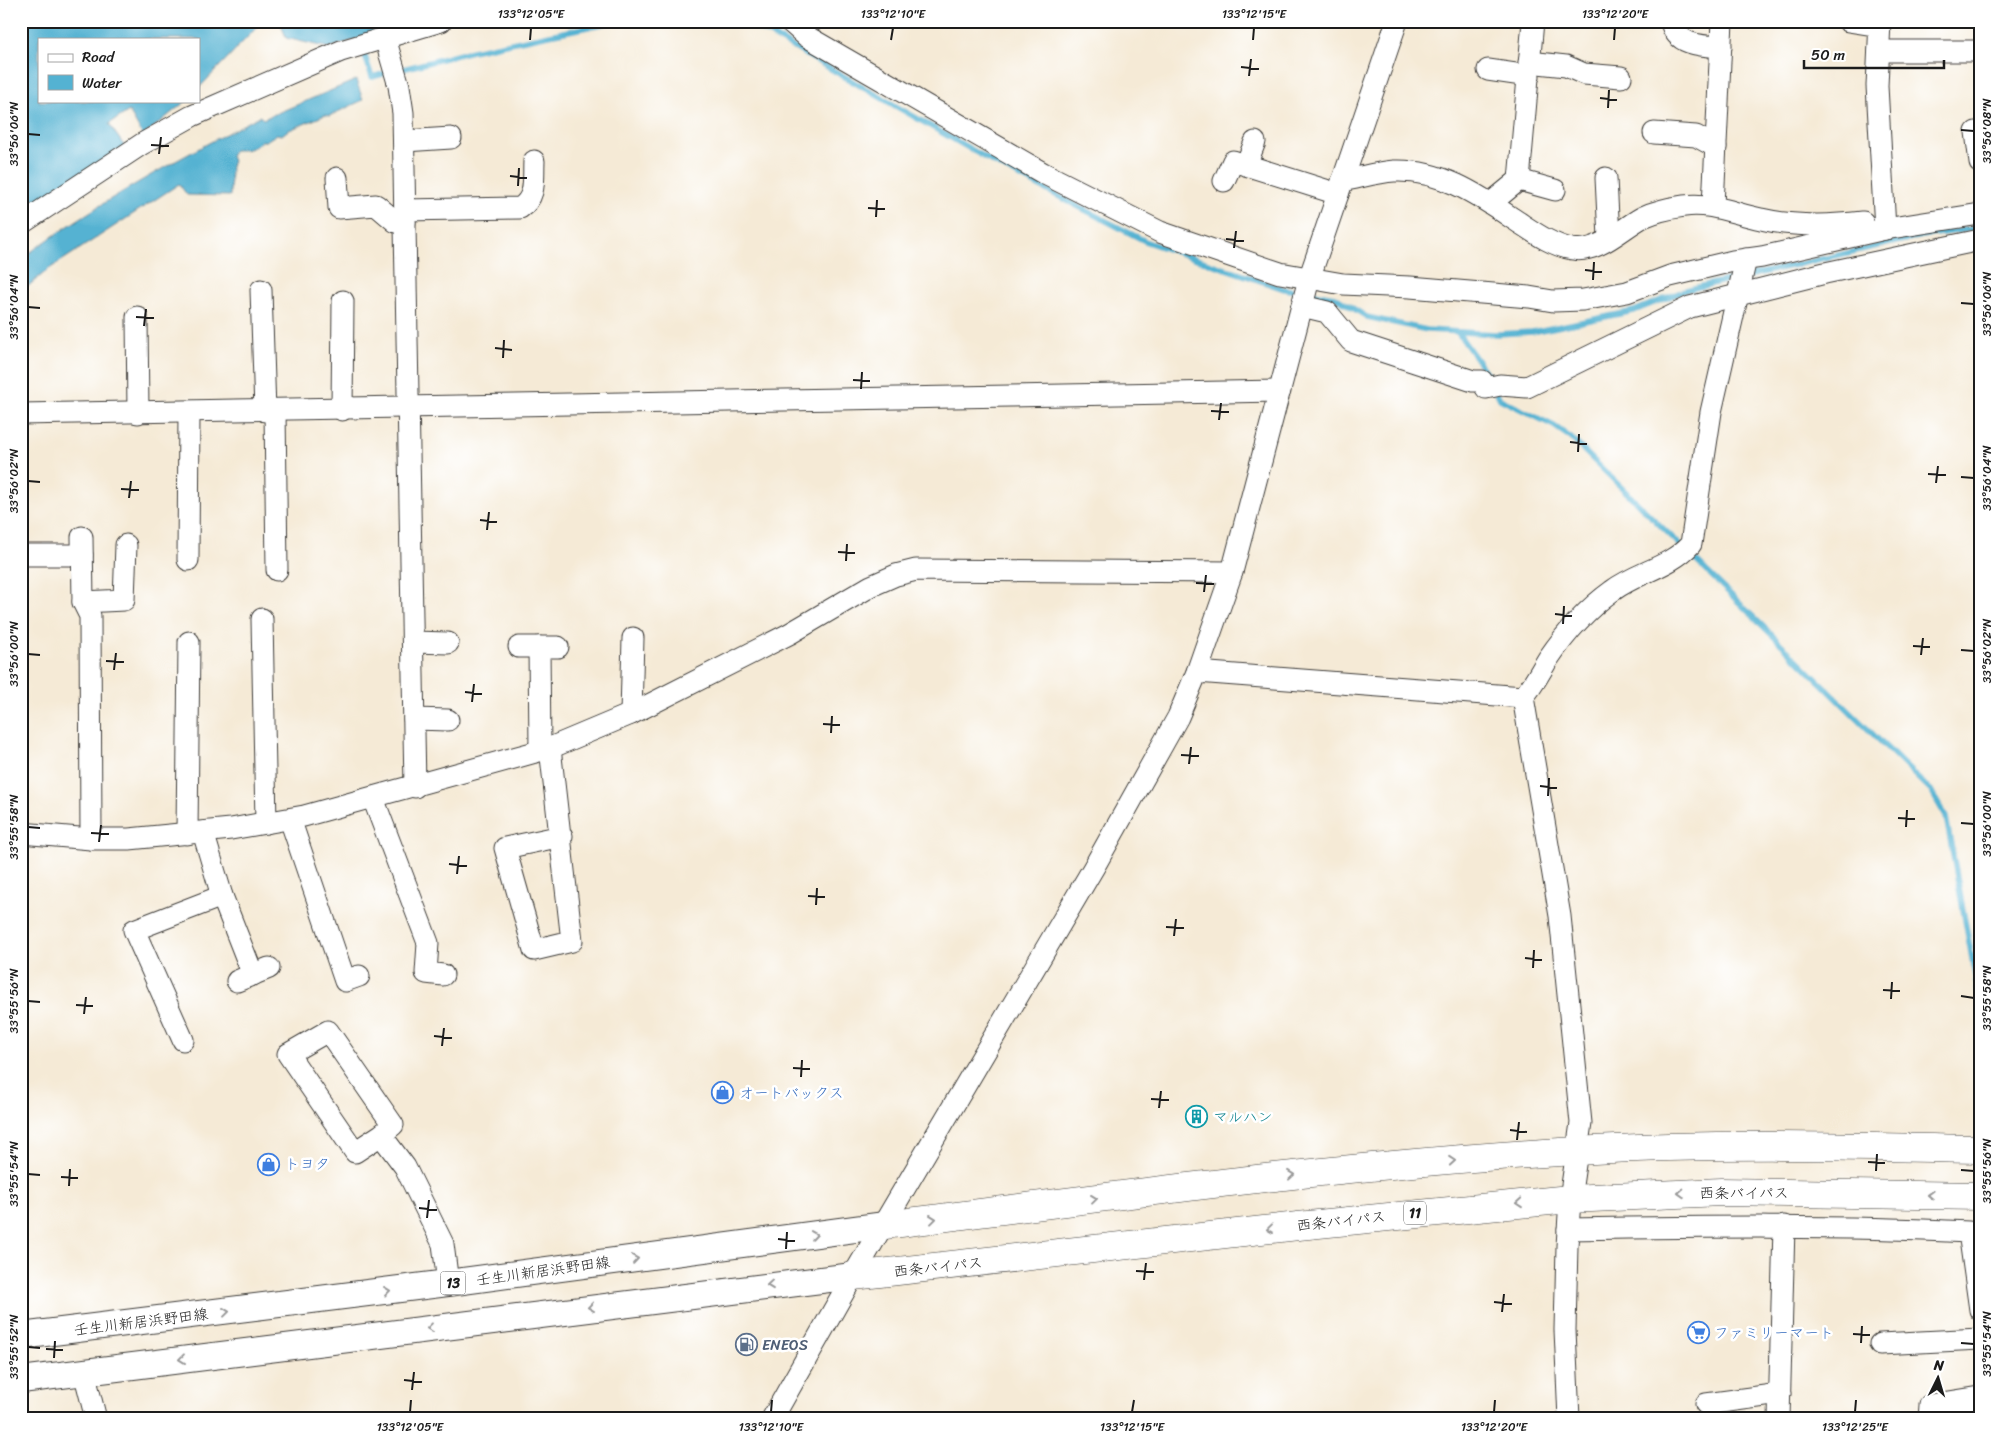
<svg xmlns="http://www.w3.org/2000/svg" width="2001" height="1440" font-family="Sriracha,'Klee One',sans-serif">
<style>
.water{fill:#54b2d2;stroke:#386777}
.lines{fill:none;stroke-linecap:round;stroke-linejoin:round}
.stream{stroke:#54b2d2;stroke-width:5.5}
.minor-casing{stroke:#3d3b38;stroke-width:23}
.major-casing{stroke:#3d3b38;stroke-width:28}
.highway-casing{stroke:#3d3b38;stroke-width:29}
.minor{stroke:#fff;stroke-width:21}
.major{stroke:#fff;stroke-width:26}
.highway{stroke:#fff;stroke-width:28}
.oneway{stroke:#999}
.ticks{fill:none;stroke:#1c1c1c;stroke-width:2}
.labels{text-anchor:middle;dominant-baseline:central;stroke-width:5;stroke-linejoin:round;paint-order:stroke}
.shield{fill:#fff;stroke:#606060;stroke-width:1}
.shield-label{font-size:14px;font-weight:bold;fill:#1c1c1c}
.shop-label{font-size:15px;fill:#366cbe;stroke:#fff;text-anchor:start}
.culture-label{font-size:15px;fill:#0d838f;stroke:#fff;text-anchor:start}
.street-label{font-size:15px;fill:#1c1c1c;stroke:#fff}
.service-label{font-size:15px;fill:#4e5e75;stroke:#fff;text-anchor:start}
.neatline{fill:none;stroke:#1c1c1c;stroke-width:2}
.ticks-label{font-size:12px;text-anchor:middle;fill:#1c1c1c}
</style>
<rect width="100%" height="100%" fill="#fff"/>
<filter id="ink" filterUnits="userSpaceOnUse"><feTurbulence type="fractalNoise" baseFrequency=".02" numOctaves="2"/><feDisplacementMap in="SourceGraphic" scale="10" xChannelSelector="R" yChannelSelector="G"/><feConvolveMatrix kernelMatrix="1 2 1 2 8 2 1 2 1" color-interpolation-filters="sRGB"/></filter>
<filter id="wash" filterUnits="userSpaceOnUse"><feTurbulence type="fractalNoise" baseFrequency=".0096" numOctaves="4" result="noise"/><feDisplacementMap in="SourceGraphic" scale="20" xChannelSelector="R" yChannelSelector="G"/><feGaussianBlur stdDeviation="1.12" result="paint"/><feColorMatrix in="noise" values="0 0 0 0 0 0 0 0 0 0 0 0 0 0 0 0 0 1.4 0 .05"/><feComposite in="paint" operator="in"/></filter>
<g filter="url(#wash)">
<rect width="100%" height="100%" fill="#f5ead6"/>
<g class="water">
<path d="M21 21H256L258 26 199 88V39H39V101H186L143 136 129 111 109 124 125 147 21 213Z"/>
<path d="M280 21H415L329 48 286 38Z"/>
<path d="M356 80 363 100 329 116 325 115 287 131 282 135 277 134 266 141H261C254 150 245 150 234 150L231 156 233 161 231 166 230 196 187 195 179 184 49 269 21 292V259C97 203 177 159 260 116L263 119Z"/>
</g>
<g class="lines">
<g class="stream">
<path d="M738 21 770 34 1000 166 1147 242 1284 289 1302 292"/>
<path d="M363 50 372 77 390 72"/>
<path d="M399 70 472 51 617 21"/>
<path d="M1748 276 1921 236 1980 228"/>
<path d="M1311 293 1335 297 1367 317 1427 330 1497 334 1532 332 1634 311 1686 290 1736 278"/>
<path d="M1458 333 1490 378"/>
<path d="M1496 391 1500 399 1554 426 1571 438 1931 791 1946 817 1980 1002"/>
</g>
</g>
</g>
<g filter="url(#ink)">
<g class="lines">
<defs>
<g id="minor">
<path d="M789 21 806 36 1043 173 1160 232 1280 273 1343 284 1410 287 1529 297 1553 301 1583 300 1627 292 1670 276 1733 261 1762 257 1885 229 1980 214"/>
<path d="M1671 21C1675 45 1701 46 1721 47"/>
<path d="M1848 21 1880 26"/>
<path d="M1880 21 1877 86 1885 229"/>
<path d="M385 38 399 86 403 113 415 787"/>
<path d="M1879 51H1980"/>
<path d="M1529 62 1566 66 1584 74 1621 77"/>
<path d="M1488 70 1529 76"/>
<path d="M1976 132 1980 163"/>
<path d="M1654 133 1696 136 1716 147"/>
<path d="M404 141 451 138"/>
<path d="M1246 165 1255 142"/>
<path d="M337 178 339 208 376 205 396 222H405"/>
<path d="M1606 178 1609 238"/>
<path d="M1519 180 1555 190"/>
<path d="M1224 181 1233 161 1338 194"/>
<path d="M1342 181C1359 178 1377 172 1394 171 1439 169 1477 194 1512 218 1531 230 1550 245 1572 249 1598 254 1622 228 1643 217 1656 211 1670 208 1684 206 1712 202 1735 214 1761 219 1795 227 1829 226 1863 222"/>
<path d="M1491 203 1519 180 1533 21"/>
<path d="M1713 205 1722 21"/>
<path d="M405 210 520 208C537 197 533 179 534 161"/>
<path d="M21 224 142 144 192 116 341 51 441 21"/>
<path d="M261 290 265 411"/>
<path d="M1302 306 1327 312 1351 341 1473 381H1482L1486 388 1500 385 1527 387 1690 307 1825 273 1980 240"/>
<path d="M137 317 138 413"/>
<path d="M342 410 343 301"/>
<path d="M275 411 277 570"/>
<path d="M21 414 1280 391"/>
<path d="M82 537 83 602 90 616 91 839"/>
<path d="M21 555H82"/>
<path d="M188 560 189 412"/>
<path d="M83 602 124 600 126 545"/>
<path d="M262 619 266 823"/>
<path d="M413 642 448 643"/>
<path d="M519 647H558"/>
<path d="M539 647 540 750"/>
<path d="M1197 672 1523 697"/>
<path d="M631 714 633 638"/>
<path d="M414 719 448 720"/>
<path d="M550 748 572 941 534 950 505 848 562 836"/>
<path d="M373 798 428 943 426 973 443 975"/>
<path d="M290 819 345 981 359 976"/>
<path d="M203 832 222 896 253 975"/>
<path d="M21 833 91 839H129L231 829 304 816 550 748 631 714 789 634 871 586 896 575 916 570 1232 572"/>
<path d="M187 834 189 642"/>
<path d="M237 981 269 968"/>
<path d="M183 1040 134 930 222 896"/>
<path d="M381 1135 393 1125 328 1031 288 1054 355 1152 381 1135 405 1167 443 1244 448 1283"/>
<path d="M1568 1229C1702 1227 1835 1225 1969 1232L1980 1310"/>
<path d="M1880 1344 1980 1339"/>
<path d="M84 1372 96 1419"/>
<path d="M1706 1404 1780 1394"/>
<path d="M772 1419 853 1276 1094 867 1178 717 1197 672 1232 572 1309 279 1397 21"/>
<path d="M1569 1419 1565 1330 1567 1246 1570 1199 1581 1123 1560 916 1523 697C1534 685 1540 672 1548 659 1565 634 1587 609 1612 591 1637 572 1669 568 1691 544L1711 412 1746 259"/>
<path d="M1779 1419 1784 1226"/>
<path d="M1929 1419 1930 1405 1980 1397"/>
</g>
<g id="major">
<path d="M21 1336 448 1283 885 1225"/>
<path d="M21 1380 853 1276"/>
</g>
<g id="highway">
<path d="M885 1225C1115 1196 1345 1164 1577 1151 1711 1143 1846 1146 1980 1149"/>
<path d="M853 1276 1298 1226 1570 1199 1721 1192 1980 1196"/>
</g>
</defs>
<use href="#minor" class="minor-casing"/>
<use href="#major" class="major-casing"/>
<use href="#highway" class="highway-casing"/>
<use href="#minor" class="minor"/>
<use href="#major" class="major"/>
<use href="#highway" class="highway"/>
</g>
<defs><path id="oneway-chevron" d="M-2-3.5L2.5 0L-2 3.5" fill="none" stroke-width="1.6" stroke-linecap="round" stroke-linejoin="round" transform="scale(1.25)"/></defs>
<g class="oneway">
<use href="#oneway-chevron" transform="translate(1452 1161) rotate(-5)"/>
<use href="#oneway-chevron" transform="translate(1291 1175) rotate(-6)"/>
<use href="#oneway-chevron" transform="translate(1681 1193) rotate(178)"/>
<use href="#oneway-chevron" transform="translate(1931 1195) rotate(-178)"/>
<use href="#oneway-chevron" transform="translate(1094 1199) rotate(-7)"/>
<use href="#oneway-chevron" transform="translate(1519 1203) rotate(175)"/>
<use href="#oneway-chevron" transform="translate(933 1219) rotate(-7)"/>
<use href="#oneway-chevron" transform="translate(1270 1229) rotate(173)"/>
<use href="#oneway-chevron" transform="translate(814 1235) rotate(-8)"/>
<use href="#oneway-chevron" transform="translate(635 1259) rotate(-8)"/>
<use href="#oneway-chevron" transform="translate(770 1285) rotate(174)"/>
<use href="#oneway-chevron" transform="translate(387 1291) rotate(-7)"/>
<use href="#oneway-chevron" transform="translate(591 1307) rotate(173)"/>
<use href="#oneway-chevron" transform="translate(226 1312) rotate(-7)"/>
<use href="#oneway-chevron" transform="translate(430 1328) rotate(173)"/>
<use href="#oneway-chevron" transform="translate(182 1359) rotate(173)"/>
</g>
</g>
<path class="ticks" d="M530 40 531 28M891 40 893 28M1253 40 1254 28M1614 40 1615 28M1241 67 1259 69M1249 76 1251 59M1600 98 1617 100M1608 108 1609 90M1961 130 1974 131M28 134 40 135M151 145 169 146M159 154 161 137M510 176 527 178M518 186 519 168M868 208 885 209M876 217 877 200M1226 239 1244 241M1234 248 1236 231M1585 270 1602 272M1593 280 1594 262M1961 303 1974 304M28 307 40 308M136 317 154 318M144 326 146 309M495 348 512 350M503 358 504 340M853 380 870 381M861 389 862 372M1211 411 1229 412M1219 420 1221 403M1570 442 1587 444M1578 452 1579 434M1928 474 1946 475M1961 477 1974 478M28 481 40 482M1936 483 1938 466M121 489 139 490M129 498 131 481M480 520 497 522M487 530 489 512M838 552 855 553M846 561 847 544M1196 583 1214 584M1204 592 1206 575M1555 614 1572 616M1563 624 1564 606M1913 646 1930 647M1961 650 1974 651M28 654 40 655M1921 655 1923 638M106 661 124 662M114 670 116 653M465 692 482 694M472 702 474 684M823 724 840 725M831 733 832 716M1181 755 1199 756M1189 764 1191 747M1540 786 1557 788M1548 796 1549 778M1898 818 1915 819M1961 823 1974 824M28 827 40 828M1906 827 1907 810M91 833 109 834M99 842 101 825M449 864 467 866M457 874 459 856M808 896 825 897M816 905 817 888M1166 927 1184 928M1174 936 1176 919M1525 958 1542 960M1533 968 1534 950M1883 990 1900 991M1961 996 1974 998M1891 999 1892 982M28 1001 40 1002M76 1005 93 1006M84 1014 86 997M434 1036 452 1038M442 1046 444 1028M793 1068 810 1069M801 1077 802 1060M1151 1099 1169 1100M1159 1108 1161 1091M1510 1130 1527 1132M1517 1140 1519 1122M1868 1162 1885 1163M1961 1170 1974 1171M1876 1171 1877 1154M28 1174 40 1175M61 1177 78 1178M69 1186 70 1169M419 1208 437 1210M427 1218 429 1200M778 1239 795 1241M786 1249 787 1232M1136 1271 1154 1272M1144 1280 1146 1263M1494 1302 1512 1304M1502 1312 1504 1294M1853 1334 1870 1335M1861 1343 1862 1326M1961 1343 1974 1344M28 1347 40 1348M46 1349 63 1350M54 1358 55 1341M404 1380 422 1382M412 1390 414 1372M410 1412 411 1400M771 1412 772 1400M1132 1412 1134 1400M1494 1412 1495 1400M1855 1412 1856 1400"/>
<defs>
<symbol id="shop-ring" viewBox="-11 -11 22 22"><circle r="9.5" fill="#fff" stroke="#3f7fe0" stroke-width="1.5"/><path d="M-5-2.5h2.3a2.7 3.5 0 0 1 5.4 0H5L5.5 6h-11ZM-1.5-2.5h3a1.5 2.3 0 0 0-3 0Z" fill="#3f7fe0"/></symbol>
<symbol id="building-ring" viewBox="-11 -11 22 22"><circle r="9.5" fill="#fff" stroke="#0f9aa8" stroke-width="1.5"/><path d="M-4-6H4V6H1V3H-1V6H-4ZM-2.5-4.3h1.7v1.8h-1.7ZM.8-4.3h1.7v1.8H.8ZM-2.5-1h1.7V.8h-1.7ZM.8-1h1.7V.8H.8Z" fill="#0f9aa8"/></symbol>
<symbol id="supermarket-ring" viewBox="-11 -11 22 22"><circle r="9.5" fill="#fff" stroke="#3f7fe0" stroke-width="1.5"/><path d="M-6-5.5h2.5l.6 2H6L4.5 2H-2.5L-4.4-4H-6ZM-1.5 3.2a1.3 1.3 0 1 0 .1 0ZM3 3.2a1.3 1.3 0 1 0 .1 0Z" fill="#3f7fe0"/></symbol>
<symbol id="fuel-ring" viewBox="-11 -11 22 22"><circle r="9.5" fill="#fff" stroke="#5c6f8a" stroke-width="1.5"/><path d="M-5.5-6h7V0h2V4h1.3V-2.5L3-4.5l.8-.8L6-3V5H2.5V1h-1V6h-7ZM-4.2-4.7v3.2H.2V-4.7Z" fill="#5c6f8a"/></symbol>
</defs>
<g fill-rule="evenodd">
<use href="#shop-ring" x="710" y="1080" width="25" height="25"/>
<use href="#building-ring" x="1184" y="1104" width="25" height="25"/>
<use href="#shop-ring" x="256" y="1152" width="25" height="25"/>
<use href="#supermarket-ring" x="1686" y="1320" width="25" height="25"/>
<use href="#fuel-ring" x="734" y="1332" width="25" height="25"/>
</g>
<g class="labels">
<g class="shield">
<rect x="1404" y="1201.5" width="22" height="23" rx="4"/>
<rect x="440.5" y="1271.5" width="25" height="23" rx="4"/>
</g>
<g class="shield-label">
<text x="1415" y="1213">11</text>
<text x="453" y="1283">13</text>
</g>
<g class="shop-label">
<text x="739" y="1093">オートバックス</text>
<text x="285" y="1164">トヨタ</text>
<text x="1714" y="1333">ファミリーマート</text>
</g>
<g class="culture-label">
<text x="1213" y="1117">マルハン</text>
</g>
<g class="street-label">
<text x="1744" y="1193">西条バイパス</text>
<text transform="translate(1341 1221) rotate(-6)">西条バイパス</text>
<text transform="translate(938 1267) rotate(-6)">西条バイパス</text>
<text transform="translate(543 1271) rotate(-8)">壬生川新居浜野田線</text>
<text transform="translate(141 1322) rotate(-7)">壬生川新居浜野田線</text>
</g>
<g class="service-label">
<text x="762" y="1345">ENEOS</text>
</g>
</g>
<rect width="2001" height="1440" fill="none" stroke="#fff" stroke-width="55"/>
<rect x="38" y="38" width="162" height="65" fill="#ffffff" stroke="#a4a4a4"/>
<rect x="48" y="54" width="25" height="8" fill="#ffffff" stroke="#a4a4a4"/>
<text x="82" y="62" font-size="15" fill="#1c1c1c">Road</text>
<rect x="48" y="75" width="25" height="15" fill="#54b2d2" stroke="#a4a4a4"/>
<text x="82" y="88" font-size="15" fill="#1c1c1c">Water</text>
<g transform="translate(1938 1378) rotate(5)" stroke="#ffffff" stroke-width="4" paint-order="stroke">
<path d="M0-4L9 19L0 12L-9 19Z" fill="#1c1c1c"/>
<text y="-8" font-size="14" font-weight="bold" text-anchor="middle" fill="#1c1c1c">N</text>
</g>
<path d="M1804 60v8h140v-8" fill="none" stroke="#1c1c1c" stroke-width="2.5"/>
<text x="1811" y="60" font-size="15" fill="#1c1c1c" stroke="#ffffff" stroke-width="4" paint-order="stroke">50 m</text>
<rect x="28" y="28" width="1946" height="1384" class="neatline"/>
<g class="ticks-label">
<text x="531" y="18">133°12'05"E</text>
<text x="893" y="18">133°12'10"E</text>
<text x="1254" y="18">133°12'15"E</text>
<text x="1615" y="18">133°12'20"E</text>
<text transform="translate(1987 131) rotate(-90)" y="4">33°56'08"N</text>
<text transform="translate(14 134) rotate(-90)" y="4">33°56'06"N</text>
<text transform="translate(1987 304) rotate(-90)" y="4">33°56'06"N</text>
<text transform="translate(14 307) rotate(-90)" y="4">33°56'04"N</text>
<text transform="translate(1987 478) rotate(-90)" y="4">33°56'04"N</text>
<text transform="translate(14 481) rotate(-90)" y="4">33°56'02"N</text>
<text transform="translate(1987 651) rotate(-90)" y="4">33°56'02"N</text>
<text transform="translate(14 654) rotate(-90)" y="4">33°56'00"N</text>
<text transform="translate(1987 824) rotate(-90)" y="4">33°56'00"N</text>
<text transform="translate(14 827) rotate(-90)" y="4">33°55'58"N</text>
<text transform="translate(1987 998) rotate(-90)" y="4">33°55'58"N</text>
<text transform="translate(14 1001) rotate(-90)" y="4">33°55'56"N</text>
<text transform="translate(1987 1171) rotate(-90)" y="4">33°55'56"N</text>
<text transform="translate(14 1174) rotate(-90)" y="4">33°55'54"N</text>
<text transform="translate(1987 1344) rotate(-90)" y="4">33°55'54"N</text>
<text transform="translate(14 1347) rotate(-90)" y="4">33°55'52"N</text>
<text x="410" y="1431">133°12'05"E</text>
<text x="771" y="1431">133°12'10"E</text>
<text x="1132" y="1431">133°12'15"E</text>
<text x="1494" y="1431">133°12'20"E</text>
<text x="1855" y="1431">133°12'25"E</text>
</g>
</svg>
